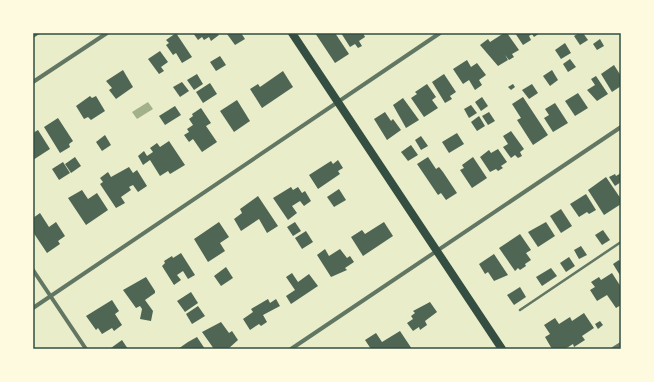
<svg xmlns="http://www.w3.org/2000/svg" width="654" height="382" font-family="'Zilla Slab',serif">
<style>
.water{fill:#a3b18a}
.building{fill:#4f6655}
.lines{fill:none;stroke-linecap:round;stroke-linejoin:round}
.service{stroke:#617663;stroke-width:2.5}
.minor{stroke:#617663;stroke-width:4}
.secondary{stroke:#344e41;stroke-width:8}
.neatline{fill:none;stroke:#344e41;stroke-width:1.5}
</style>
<rect width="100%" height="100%" fill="#e9edc9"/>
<path class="water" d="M148 102 153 109 137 119 132 112Z"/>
<g class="building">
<path d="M33 33H41L33 38Z"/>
<path d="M176 33 192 57 182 63 176 53 173 55 166 45 169 43 166 40Z"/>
<path d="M193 33H217L219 35 211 41 209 37 204 40 202 37 198 40Z"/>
<path d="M229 33H241L245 39 235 45 227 34Z"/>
<path d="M315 33H335L349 54 335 63Z"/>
<path d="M341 33H363L365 37 359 41 362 46 358 48 355 44 350 47Z"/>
<path d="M504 33H507L519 50 512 54 514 57 509 60 505 55 508 60 498 66 480 45 488 39 490 42Z"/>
<path d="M515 33H540L534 37 532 34 529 36 531 40 523 45Z"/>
<path d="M579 33H583L588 40 580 45 574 36Z"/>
<path d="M600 39 604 46 597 50 593 44Z"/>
<path d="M565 43 571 53 561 59 555 50Z"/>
<path d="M160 51 168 62 161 67 164 71 159 74 148 59Z"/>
<path d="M220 56 226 65 216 71 210 62Z"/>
<path d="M570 59 576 67 568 72 563 64Z"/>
<path d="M467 60 471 67 477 63 486 75 479 80 482 85 475 90 469 80 463 84 453 69Z"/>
<path d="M614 65 621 76V86L612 92 601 74Z"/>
<path d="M123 70 133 87 116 99 109 90 112 88 106 81Z"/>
<path d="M552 70 558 80 550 86 543 76Z"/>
<path d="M283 71 293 87 262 108 250 89 258 84 260 87Z"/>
<path d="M197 74 203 84 194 90 187 80Z"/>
<path d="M444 74 456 92 450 96 452 99 445 103 432 82Z"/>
<path d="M596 76 608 94 597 101 587 90 595 85 591 79Z"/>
<path d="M182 82 189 91 180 97 173 87Z"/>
<path d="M210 83 217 94 203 103 196 92Z"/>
<path d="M427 84 436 97 432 100 438 108 424 117 411 98 417 94 415 92Z"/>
<path d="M513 84 515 87 511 90 508 87Z"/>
<path d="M532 84 538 93 529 99 522 90Z"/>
<path d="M578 93 588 108 575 116 565 101Z"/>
<path d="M90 96 92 98 96 96 105 111 91 120 88 117 84 119 76 106Z"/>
<path d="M482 97 488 106 481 111 475 102Z"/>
<path d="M523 97 548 135 533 145 517 120 521 118 512 104Z"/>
<path d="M403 98 419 120 406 128 393 105Z"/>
<path d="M237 100 250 121 234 132 220 111Z"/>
<path d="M555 103 568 123 553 132 544 118 549 115 545 109Z"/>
<path d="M471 105 477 113 469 118 464 109Z"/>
<path d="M175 106 181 115 165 125 159 116Z"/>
<path d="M201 108 211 123 206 126 217 142 202 152 193 139 189 142 184 135 189 132 187 129 193 125 189 119 193 116 192 114Z"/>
<path d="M385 112 391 121 393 119 401 130 387 140 374 119Z"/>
<path d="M489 112 495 121 488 125 482 116Z"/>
<path d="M479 116 485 126 477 131 471 122Z"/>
<path d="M58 118 73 141 69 144 70 147 60 153 44 127Z"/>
<path d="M38 130 50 149 33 160V133Z"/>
<path d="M511 131 524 149 520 152 522 156 518 158 515 155 511 158 503 147 508 144 503 136Z"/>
<path d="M457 133 464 144 449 153 442 142Z"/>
<path d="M105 135 111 145 102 151 96 142Z"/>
<path d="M421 136 428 146 421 150 415 140Z"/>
<path d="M169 141 185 165 170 174 168 171 160 176 150 160 143 165 138 156 144 151 147 156 153 152 150 148 157 143 160 147Z"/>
<path d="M411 145 418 155 408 161 401 152Z"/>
<path d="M498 149 507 162 501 166 503 168 498 171 496 169 490 172 480 157 489 150 491 153Z"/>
<path d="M75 157 81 166 71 173 65 164Z"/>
<path d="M428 157 436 169 439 167 443 172 457 193 446 200 441 193 438 195 417 164Z"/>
<path d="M473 157 487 178 472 188 460 170 464 168 462 165Z"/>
<path d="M338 160 343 168 338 171 340 174 318 189 309 175 331 161 333 164Z"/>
<path d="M63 162 70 173 59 180 52 169Z"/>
<path d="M129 167 133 173 137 170 147 186 138 192 133 185 129 187 131 190 121 197 125 203 116 208 100 184 103 182 100 178 108 172 111 177Z"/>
<path d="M621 173V182L615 186 609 177 615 174 616 176Z"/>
<path d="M606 177 621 199V204L604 215 588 190Z"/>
<path d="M291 187 293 190 298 187 302 193 305 191 311 201 304 206 300 201 292 206 297 213 288 220 273 198Z"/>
<path d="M339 189 346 200 334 207 327 197Z"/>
<path d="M82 190 88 199 97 193 108 210 86 225 68 198Z"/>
<path d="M586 194 596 210 589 214 587 212 579 217 570 204Z"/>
<path d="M258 196 278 226 267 233 259 219 241 231 234 219 242 213 240 209Z"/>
<path d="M561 209 572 226 561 233 550 216Z"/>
<path d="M40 213 49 227 56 222 65 236 58 241 60 244 47 253 33 232V218Z"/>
<path d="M219 222 229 237 220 243 225 251 208 262 194 239Z"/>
<path d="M295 222 301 231 293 236 287 227Z"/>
<path d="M384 222 393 236 363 256 351 237 362 230 365 234Z"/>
<path d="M546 222 555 236 538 247 528 232Z"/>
<path d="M603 230 610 240 602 245 595 235Z"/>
<path d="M306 231 313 242 302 249 295 238Z"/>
<path d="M520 234 531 250 526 253 531 260 525 264 526 266 520 270 518 268 515 271 499 248Z"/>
<path d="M581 246 587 255 579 259 574 250Z"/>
<path d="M325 249 329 256 340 249 347 258 350 256 354 262 345 268 347 270 331 277 317 255Z"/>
<path d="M181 253 195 275 188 279 183 271 177 275 181 280 174 285 162 266 165 263 164 261 172 256 173 258Z"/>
<path d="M494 254 508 275 494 281 488 272 485 274 479 264Z"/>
<path d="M569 257 575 266 566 272 560 263Z"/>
<path d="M619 260 621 263V277L613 264Z"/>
<path d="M226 267 233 278 221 286 214 276Z"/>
<path d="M551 268 557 276 542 286 536 277Z"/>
<path d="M292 273 298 282 309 274 318 286 291 304 286 296 295 290 286 277Z"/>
<path d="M612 273 621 287V305L616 308 607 295 597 301 590 290 595 287 591 282 599 277 601 280Z"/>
<path d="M146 277 155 291V293L145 300 153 311 151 321 140 319 142 309 140 306 136 308 123 290Z"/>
<path d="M520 287 526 297 514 305 507 295Z"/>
<path d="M191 292 198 303 185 312 177 301Z"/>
<path d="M268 299 270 303 276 299 280 306 263 315 267 322 261 326 259 324 250 330 243 319 253 312 251 309Z"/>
<path d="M112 300 119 311 115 314 122 325 114 331 112 328 102 334 98 328 96 330 86 316Z"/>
<path d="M430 302 437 312 425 321 427 325 420 330 419 327 413 331 407 323 413 319 411 316 415 313 413 311Z"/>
<path d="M198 306 205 316 192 324 186 314Z"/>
<path d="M584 313 594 328 582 336 585 340 574 347 573 344 565 349H552L545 337 550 334 544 325 555 318 559 324 570 317 572 321Z"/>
<path d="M600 321 603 325 598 329 595 324Z"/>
<path d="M221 322 229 333 232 331 238 340 228 349H214L202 332Z"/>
<path d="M400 331 412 349H371L365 340 376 333 382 342Z"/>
<path d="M197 337 205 349H178L188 342Z"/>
<path d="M122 340 128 349H112L111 348Z"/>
</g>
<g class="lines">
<path class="service" d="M520 310 621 242"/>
<g class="minor">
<path d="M33 82 107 33"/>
<path d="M33 270 86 349"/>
<path d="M33 308 440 33"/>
<path d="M291 349 621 127"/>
<path d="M613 349 621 344"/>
</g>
<path class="secondary" d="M292 33 502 349"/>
</g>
<rect width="654" height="382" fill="none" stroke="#fefae0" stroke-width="68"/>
<rect x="34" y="34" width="586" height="314" class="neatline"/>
</svg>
